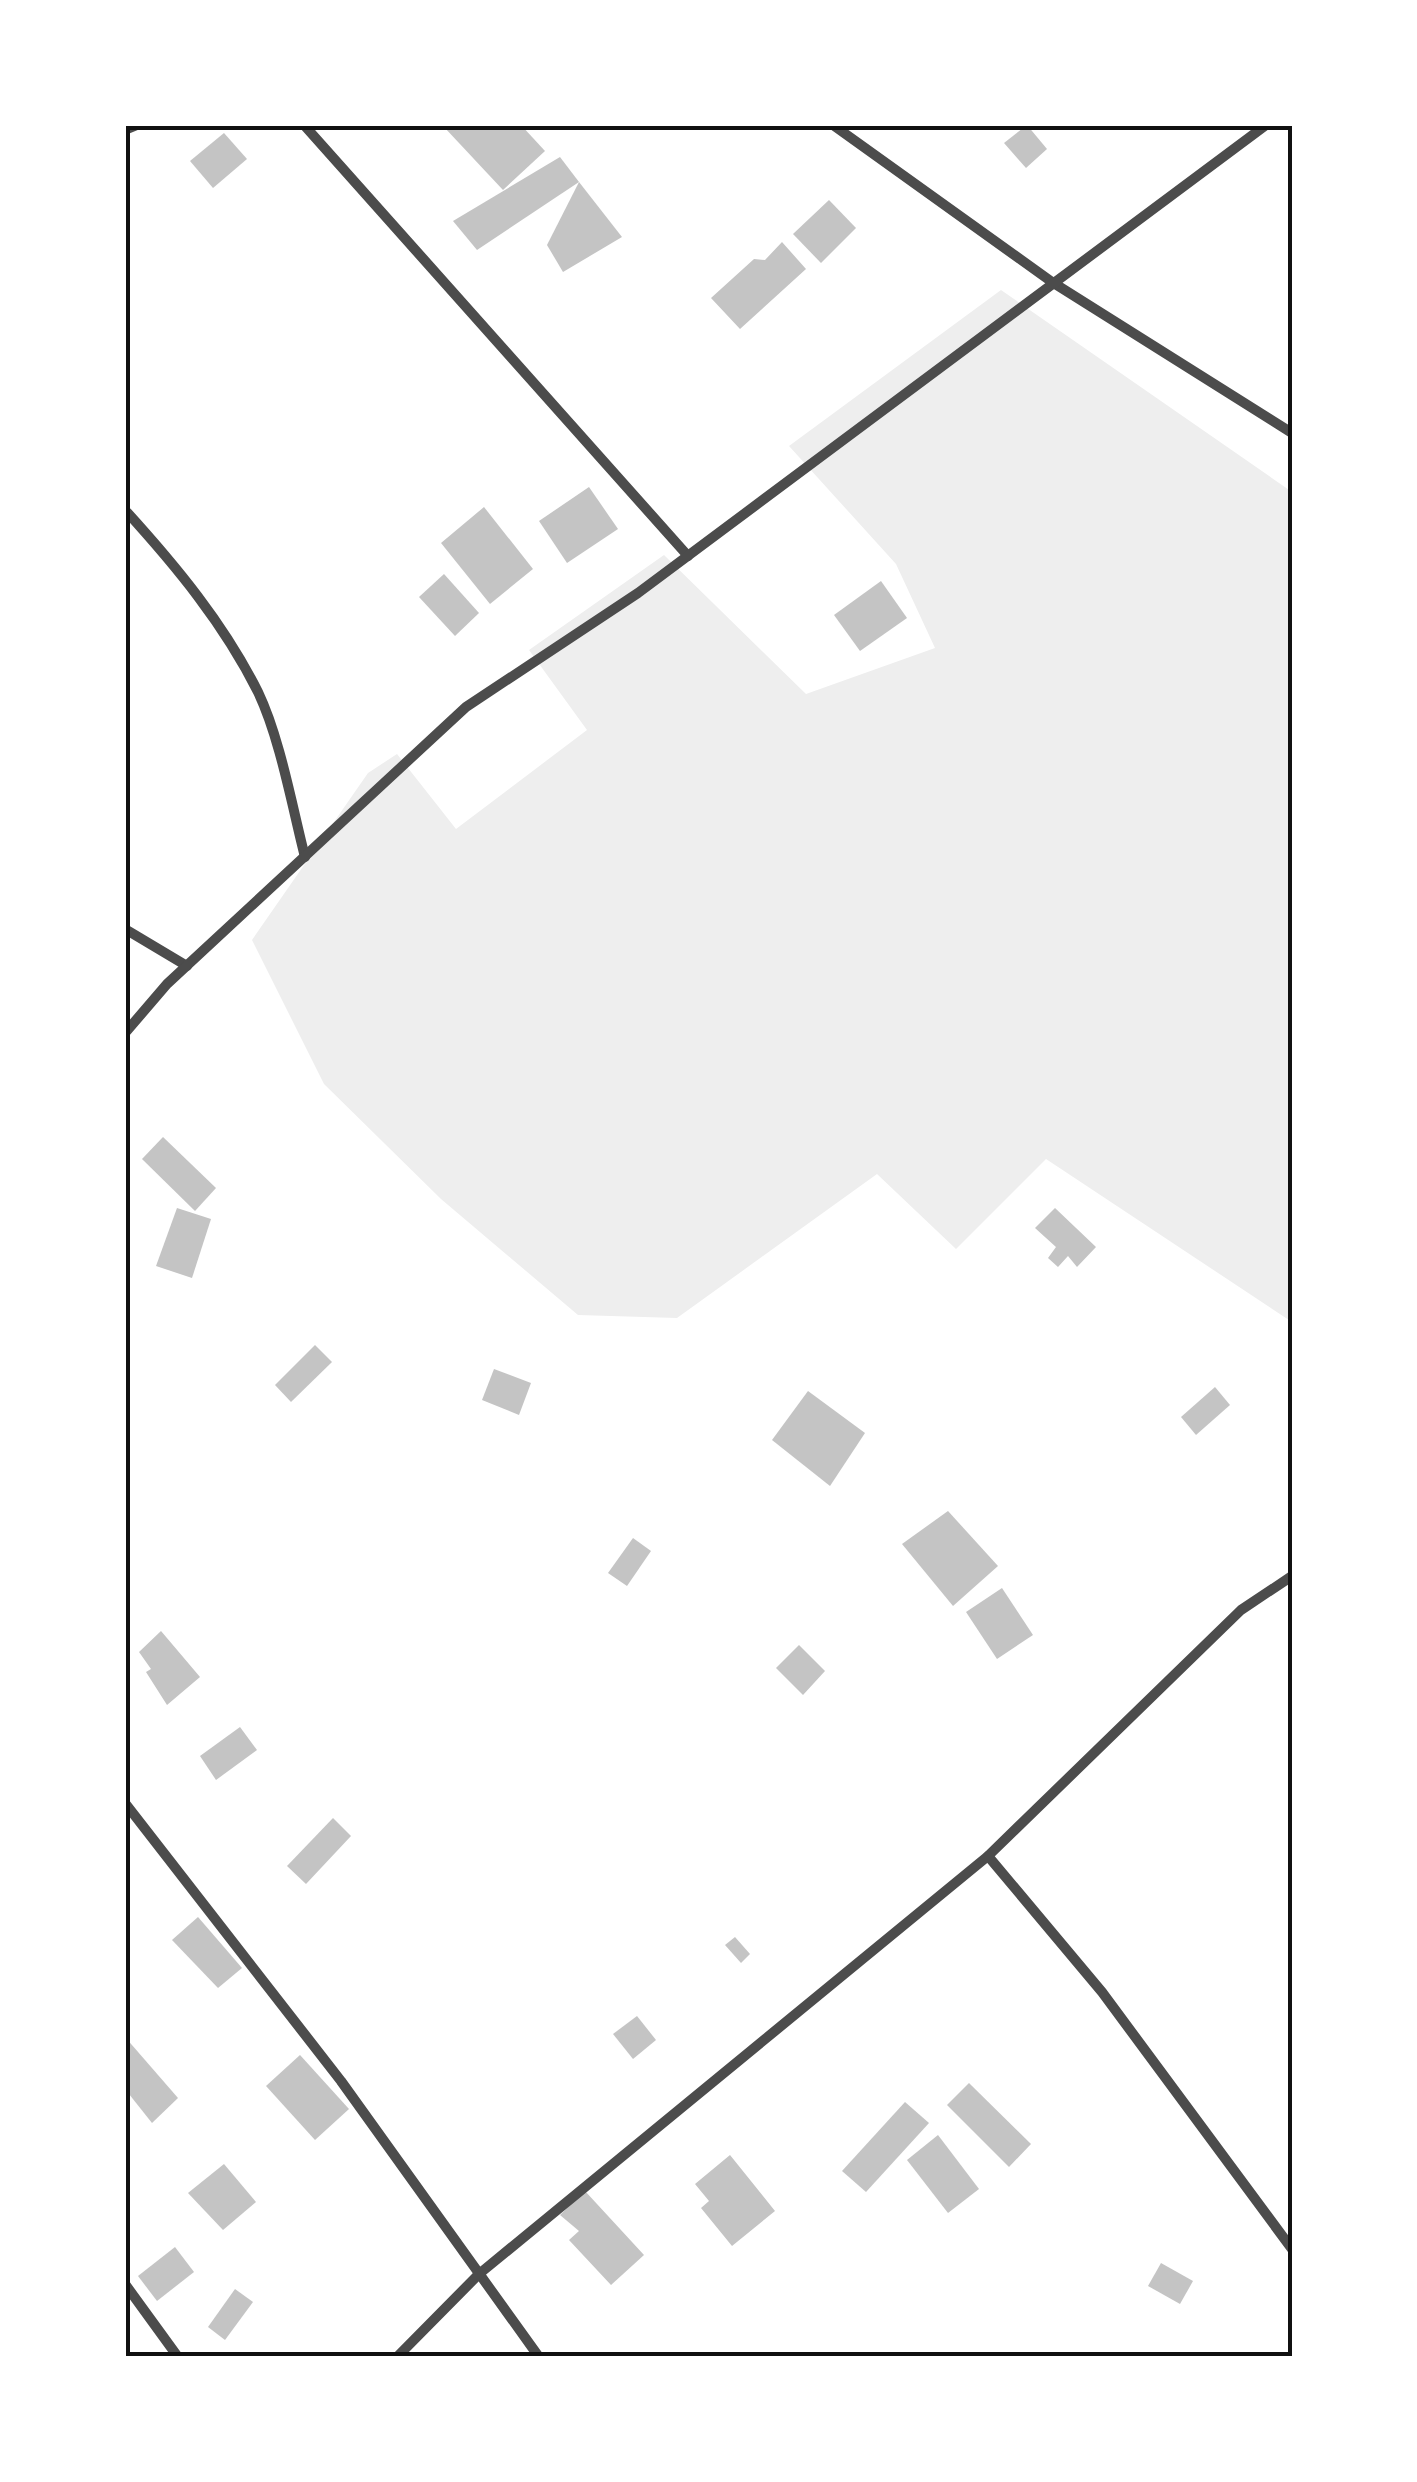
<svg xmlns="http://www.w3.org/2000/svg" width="1417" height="2482" font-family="'Roboto Serif',serif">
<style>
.green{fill:#eee}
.building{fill:#c4c4c4}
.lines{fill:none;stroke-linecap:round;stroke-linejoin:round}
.minor{stroke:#4c4c4c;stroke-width:10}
.neatline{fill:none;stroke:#111;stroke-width:4}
</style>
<rect width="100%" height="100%" fill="#fff"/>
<path class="green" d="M1001 290 1292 492V1322L1046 1159 956 1249 877 1174 677 1318 578 1315 441 1199 324 1084 252 940 368 773 397 754 456 829 587 730 529 650 664 555 806 694 935 648 896 564 789 446Z"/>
<g class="building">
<path d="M447 125H521L545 151 503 190 444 127Z"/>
<path d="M1027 125 1047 149 1026 168 1004 143Z"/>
<path d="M224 133 247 159 213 188 190 161Z"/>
<path d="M560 157 579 182 477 250 453 221Z"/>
<path d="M579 182 622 237 563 272 547 245Z"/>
<path d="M829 200 856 228 821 263 793 234Z"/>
<path d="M782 242 806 269 740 329 711 298 754 259 765 260Z"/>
<path d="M589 487 618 529 567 563 539 521Z"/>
<path d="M484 507 533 569 490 604 441 543Z"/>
<path d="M444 574 479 613 455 636 419 597Z"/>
<path d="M881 581 907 618 860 651 834 615Z"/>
<path d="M163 1137 216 1188 195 1211 142 1159Z"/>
<path d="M177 1208 211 1219 192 1278 156 1266Z"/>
<path d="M1055 1208 1096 1247 1077 1267 1068 1256 1058 1267 1048 1258 1056 1247 1035 1228Z"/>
<path d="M315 1345 332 1362 291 1402 275 1385Z"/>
<path d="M494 1369 531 1383 519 1415 482 1400Z"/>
<path d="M1215 1387 1230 1405 1196 1435 1181 1417Z"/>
<path d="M808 1391 865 1433 830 1486 772 1440Z"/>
<path d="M948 1511 998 1566 953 1606 902 1544Z"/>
<path d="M633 1538 651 1551 627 1586 608 1573Z"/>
<path d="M1002 1588 1033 1635 997 1659 966 1612Z"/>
<path d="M161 1631 200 1677 167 1705 146 1672 151 1669 139 1652Z"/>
<path d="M799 1645 825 1671 803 1695 776 1668Z"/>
<path d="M240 1727 257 1750 216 1780 200 1756Z"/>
<path d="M333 1818 351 1836 306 1884 287 1866Z"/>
<path d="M198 1917 242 1968 218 1988 172 1940Z"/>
<path d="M735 1937 750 1954 741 1963 725 1945Z"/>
<path d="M637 2016 656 2040 633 2059 613 2034Z"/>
<path d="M125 2037 178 2098 152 2123 125 2089Z"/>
<path d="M300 2055 349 2109 315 2140 266 2086Z"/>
<path d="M969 2083 1031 2144 1009 2167 947 2105Z"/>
<path d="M905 2102 929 2123 866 2192 842 2171Z"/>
<path d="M938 2135 979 2189 948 2213 907 2160Z"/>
<path d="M730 2155 775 2211 732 2246 701 2208 709 2201 695 2184Z"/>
<path d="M224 2164 256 2202 223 2230 188 2193Z"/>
<path d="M585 2191 644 2255 611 2285 569 2240 579 2231 560 2215Z"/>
<path d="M175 2247 194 2272 157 2301 138 2276Z"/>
<path d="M1161 2263 1193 2281 1180 2304 1148 2286Z"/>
<path d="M235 2289 253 2302 225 2340 208 2327Z"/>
</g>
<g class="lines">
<g class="minor">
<path d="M304 125 688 556"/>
<path d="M833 125 1052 282 1292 433"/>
<path d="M125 130 137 125"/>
<path d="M125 510C176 566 224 624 258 692 280 738 292 806 305 857"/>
<path d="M125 929 187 966"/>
<path d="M125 1033 167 984 466 707 638 593 1266 125"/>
<path d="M125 1803 341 2081 539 2357"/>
<path d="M988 1856 1102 1992 1292 2249"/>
<path d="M125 2284 178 2357"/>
<path d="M397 2357 479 2274 988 1856 1241 1610 1292 1576"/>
</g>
</g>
<rect width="1417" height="2482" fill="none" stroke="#ffffff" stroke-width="255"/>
<rect x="128" y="128" width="1162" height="2226" class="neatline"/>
</svg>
